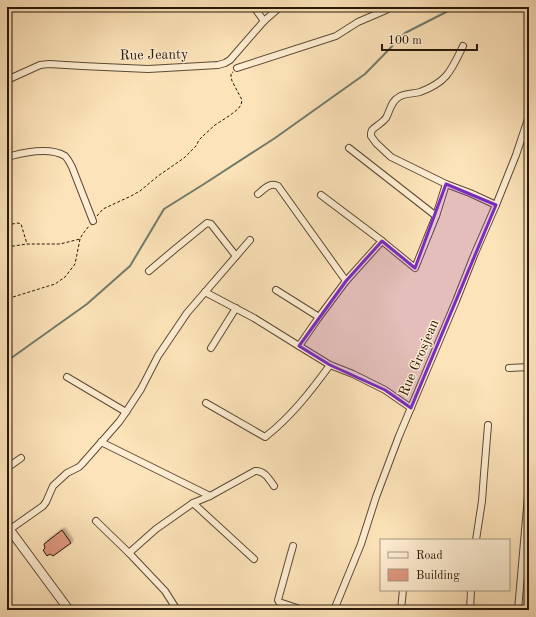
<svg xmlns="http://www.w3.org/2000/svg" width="536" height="617" font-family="'Old Standard TT',serif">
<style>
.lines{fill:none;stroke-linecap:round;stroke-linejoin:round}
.stream{stroke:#6f7b6d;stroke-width:2}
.building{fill:#df977f;stroke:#271709;filter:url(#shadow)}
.minor-casing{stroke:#5c4a35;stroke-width:8}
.tertiary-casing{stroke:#5c4a35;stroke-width:10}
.path{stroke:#271709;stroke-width:1;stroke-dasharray:3 2;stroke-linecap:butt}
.minor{stroke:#feedd2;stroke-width:6}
.tertiary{stroke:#feedd2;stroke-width:8}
.marked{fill:#7b2cbf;fill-opacity:0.2;stroke:#7b2cbf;stroke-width:3;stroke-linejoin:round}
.labels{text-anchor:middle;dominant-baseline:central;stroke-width:3;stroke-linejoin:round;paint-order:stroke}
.street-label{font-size:14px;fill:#271709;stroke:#feedd2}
</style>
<defs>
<filter id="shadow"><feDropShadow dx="2.5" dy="-2.5" stdDeviation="1" flood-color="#0004"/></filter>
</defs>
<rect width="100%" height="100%" fill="#fde3b9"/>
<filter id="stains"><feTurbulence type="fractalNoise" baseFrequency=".005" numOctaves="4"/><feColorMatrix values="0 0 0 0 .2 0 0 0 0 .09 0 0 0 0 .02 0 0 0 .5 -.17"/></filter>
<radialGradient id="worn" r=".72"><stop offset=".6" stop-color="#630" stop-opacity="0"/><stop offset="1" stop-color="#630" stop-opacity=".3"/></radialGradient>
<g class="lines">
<path class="stream" d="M7 361 87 304 130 266 164 209 204 184 275 138 365 74 405 33 456 7"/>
</g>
<path class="building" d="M62 530 71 543 53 556 50 554 47 556 43 550 45 548 44 544Z"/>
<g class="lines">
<defs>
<g id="minor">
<path d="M254 7 264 21"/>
<path d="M237 68 336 36 358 22 386 10 390 7"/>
<path d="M7 80 40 65 49 64 82 66 148 69 218 65 225 63 230 60 264 21 280 7"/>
<path d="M349 148 436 216"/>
<path d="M7 154 11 156C26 152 50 147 65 156 68 159 70 163 72 167L93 221"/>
<path d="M446 184 391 157 376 143 371 136V133L372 130C376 126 382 123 386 118 390 111 391 101 399 97 404 93 413 94 420 92 447 82 451 71 463 46"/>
<path d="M258 194C264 189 270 182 278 186L346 281"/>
<path d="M321 195 382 241 415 268 436 216 446 184 470 193 496 205"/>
<path d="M149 271 175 249 207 223 211 224 236 256"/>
<path d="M276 290 319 317"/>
<path d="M205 292 254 318 299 346"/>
<path d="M211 348 236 308"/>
<path d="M330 365 299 346 319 317 346 281 382 241"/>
<path d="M509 368 529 367"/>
<path d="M67 377 126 412"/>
<path d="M206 403 265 437C291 417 311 391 330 365L353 374 385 390 411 408"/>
<path d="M101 442 210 496"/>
<path d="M7 468 21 458"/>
<path d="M193 503 254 559"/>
<path d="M96 521 129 553"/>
<path d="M9 530 43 506 46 502 53 486 67 473 79 467 82 464 119 422 126 412 141 389 158 356 187 313 250 240"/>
<path d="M476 540 482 501 484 474 488 425"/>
<path d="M293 546 278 600 279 602 303 610"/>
<path d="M177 610 165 591 129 553 156 529 193 503 210 496 255 471C264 470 269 479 274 486"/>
<path d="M334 610 361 544 376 497 399 436 456 301 475 253 496 205 516 155 529 116"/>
<path d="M401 610 403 590"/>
<path d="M470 610 471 590"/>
<path d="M518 610 529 485"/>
</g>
<path id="tertiary" d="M7 526 69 610"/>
</defs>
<use href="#minor" class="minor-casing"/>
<use href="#tertiary" class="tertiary-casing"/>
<g class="path">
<path d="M97 216 103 209 131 196 140 191 158 176 184 158 196 146 199 140 204 135 215 125 229 116 238 109 241 105 242 100 232 81 231 77V73L233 72"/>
<path d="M7 225 18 223 21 224 27 244"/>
<path d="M7 247 27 244H60L80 239"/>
<path d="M7 305 13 297 55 284 65 277 75 264 80 239 82 235 89 226"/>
</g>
<use href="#minor" class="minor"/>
<use href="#tertiary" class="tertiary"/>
</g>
<path class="marked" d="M446 184 496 205 411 408 385 390 330 365 299 346 346 281 382 241 415 268Z"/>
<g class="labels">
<g class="street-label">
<text transform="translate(154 55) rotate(-1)">Rue Jeanty</text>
<text transform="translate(419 358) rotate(-67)">Rue Grosjean</text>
</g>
</g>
<rect width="536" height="617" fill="none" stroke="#fde3b9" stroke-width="24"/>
<rect x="8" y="8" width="520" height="601" fill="none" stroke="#271709" stroke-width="2"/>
<rect x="12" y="12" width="512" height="593" fill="none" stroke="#271709"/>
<rect x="380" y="539" width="130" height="52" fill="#feedd2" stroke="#a89782"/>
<rect x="388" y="552" width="20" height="6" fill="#feedd2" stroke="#a89782"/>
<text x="416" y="559" font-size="12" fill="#271709">Road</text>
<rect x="388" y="569" width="20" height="12" fill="#df977f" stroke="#a89782"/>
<text x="416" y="579" font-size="12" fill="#271709">Building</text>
<path d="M382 44v6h95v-6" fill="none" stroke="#271709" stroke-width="2"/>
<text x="388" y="44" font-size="12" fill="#271709" stroke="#feedd2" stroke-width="3" paint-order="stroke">100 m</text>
<rect width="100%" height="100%" filter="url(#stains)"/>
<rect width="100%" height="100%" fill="url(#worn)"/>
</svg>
